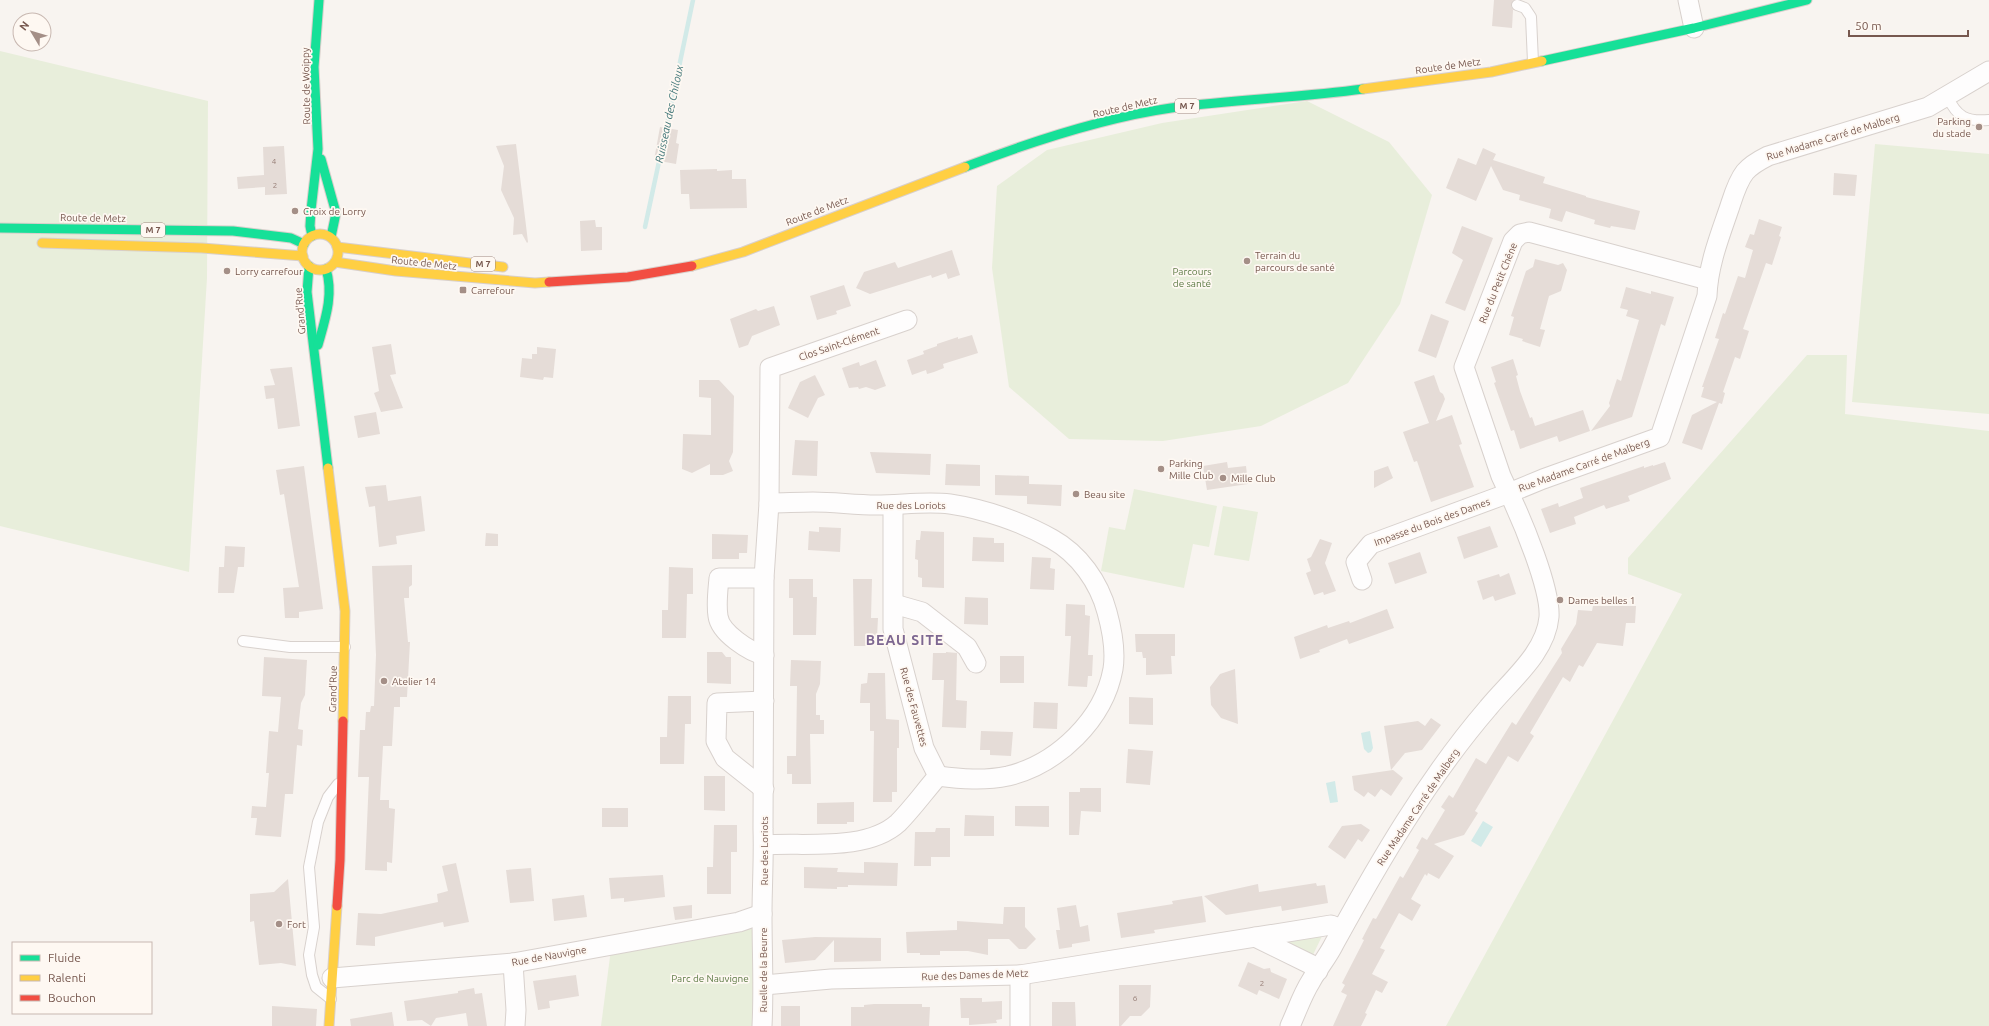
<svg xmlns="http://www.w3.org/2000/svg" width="1989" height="1026" font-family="Ubuntu,sans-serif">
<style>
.green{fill:#e8eedb}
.water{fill:#d2eae8}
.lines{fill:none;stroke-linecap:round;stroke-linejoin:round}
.stream{stroke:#d2eae8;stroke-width:4.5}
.building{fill:#e5dcd7}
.lane-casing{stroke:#d8d1cd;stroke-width:12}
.street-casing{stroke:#d8d1cd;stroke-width:21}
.fast-casing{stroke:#d8cfcb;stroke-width:11}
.slow-casing{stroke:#d8cfcb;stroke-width:11}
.jam-casing{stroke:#d8cfcb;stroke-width:11}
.lane{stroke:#fefdfd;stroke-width:10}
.street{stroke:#fefdfd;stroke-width:19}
.fast{stroke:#16e098;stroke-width:9}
.slow{stroke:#ffcf43;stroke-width:9}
.jam{stroke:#f24e42;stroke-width:9}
.poi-dot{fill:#a48f87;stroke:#fef8f2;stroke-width:1.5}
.labels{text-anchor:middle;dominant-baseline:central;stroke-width:3.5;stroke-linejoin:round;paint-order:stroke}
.number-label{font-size:8px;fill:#947b73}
.shield{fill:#fef8f2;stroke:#a08880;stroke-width:1}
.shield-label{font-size:9px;font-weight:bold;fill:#77584f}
.street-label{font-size:10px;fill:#77584f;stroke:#fef8f2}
.poi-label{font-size:10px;fill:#77584f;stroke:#fef8f2;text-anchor:start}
.park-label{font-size:10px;fill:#5e7b47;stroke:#fef8f2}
.water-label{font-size:11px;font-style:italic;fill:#43787a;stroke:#fef8f2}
.district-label{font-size:14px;font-weight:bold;letter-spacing:1px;fill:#7d6791;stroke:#fef8f2}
</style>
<rect width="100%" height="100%" fill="#f8f4f0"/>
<g class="green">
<path d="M0 51 208 101 207 278 189 572 0 526Z"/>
<path d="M1307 101 1389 142 1432 195 1400 304 1348 383 1261 426 1163 441 1069 439 1009 387 992 268 997 186 1047 150 1162 123Z"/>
<path d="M1875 144 1989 154V414L1852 402Z"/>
<path d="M1807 355H1847L1845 414 1989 431V1026H1446L1682 594 1628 574V558Z"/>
<path d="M1134 489 1217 506 1209 547 1193 544 1184 588 1101 571 1109 527 1125 530Z"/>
<path d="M1223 506 1258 512 1249 561 1214 555Z"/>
<path d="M751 922 757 928 758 1026H601L611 949Z"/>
<path d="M1324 932 1311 959 1281 939Z"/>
</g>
<g class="water">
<path d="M1370 731 1373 748 1371 752 1368 753 1364 749 1361 733Z"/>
<path d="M1335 781 1338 802 1330 803 1326 783Z"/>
<path d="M1483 821 1493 827 1481 847 1471 841Z"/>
</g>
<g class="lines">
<g class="stream">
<path d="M665 134 693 0"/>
<path d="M645 227 660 157"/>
</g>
</g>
<g class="building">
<path d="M1494 0H1513L1511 6 1513 10 1512 28 1492 26Z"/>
<path d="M660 127 678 130 676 143 679 144 676 164 654 160Z"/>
<path d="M516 144 528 242 527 243 522 234 513 235 514 218 501 190 504 166 496 146Z"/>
<path d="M284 146 287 194 265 195V187L238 189 237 177 264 175 263 147Z"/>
<path d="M1483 148 1496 154 1493 160 1545 177 1543 183 1586 196V197L1640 211 1635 230 1611 226 1610 228 1594 224 1595 220 1566 211 1562 222 1549 218 1551 209 1519 200 1520 195 1503 190 1491 166 1476 201 1446 188 1458 158 1476 165Z"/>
<path d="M717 169V171L732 170V179H746L747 208 690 209 689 194H681L680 170Z"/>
<path d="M1834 173 1857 175 1855 196 1833 195Z"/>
<path d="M1759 219 1782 227 1779 236 1781 237 1772 265 1766 263 1743 329 1749 331 1740 359 1735 357 1723 392 1725 393 1722 404 1719 403 1702 450 1682 443 1692 415 1717 402 1701 397 1704 387H1702L1719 339 1715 338 1723 313 1725 314 1738 276 1745 278 1753 250 1745 247 1750 234 1754 235Z"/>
<path d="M595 220 596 227H602V250L581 251 580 221Z"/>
<path d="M1462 226 1493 238 1465 311 1445 303 1463 260 1452 253Z"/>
<path d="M952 250 960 275 948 279 946 273 932 278 931 275 870 294 856 288 864 272 895 262 898 268Z"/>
<path d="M1535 259 1558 265 1563 263 1567 270 1561 291 1549 296 1540 329 1545 330 1540 347 1522 341 1523 339 1509 335 1514 317 1511 316 1526 271 1533 267Z"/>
<path d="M844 285 851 306 836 311 837 314 817 320 810 296Z"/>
<path d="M1626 287 1651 294V291L1674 297 1665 326 1661 324 1632 417 1591 431 1610 406 1609 403 1617 379 1621 381 1639 320 1626 316 1628 310 1620 308Z"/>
<path d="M774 306 780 325 752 336 748 345 739 348 730 319 756 309 758 311Z"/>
<path d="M1431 314 1449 321 1436 358 1418 351Z"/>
<path d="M972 335 978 353 943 364 944 368 934 372 927 374 926 370 912 375 907 360 924 354 923 351 937 346V344L958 337V339Z"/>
<path d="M391 344 396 374 390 375 403 408 381 412 374 393 379 391 372 347Z"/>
<path d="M537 347 556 349 553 378 544 377 543 380 520 377 522 358 532 359V354H537Z"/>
<path d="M1513 359 1518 375 1516 376 1520 391 1530 418 1532 417 1535 426 1583 410 1590 431 1559 442 1557 436 1520 449 1514 430 1511 431 1494 383 1496 382 1491 367Z"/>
<path d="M876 360 886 386 875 390 866 387 859 389 858 387 849 388 842 368 859 362 860 366Z"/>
<path d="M292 367 300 426 278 429 274 398 266 399 264 386 275 385 270 369Z"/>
<path d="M815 375 825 395 818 398 808 418 788 408 800 382Z"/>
<path d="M1434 375 1440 392 1443 394 1445 399 1436 421 1452 415 1462 444 1459 445 1474 487 1431 502 1417 461 1414 462 1403 432 1429 423 1414 382Z"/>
<path d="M699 380H719L734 396 733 452 729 461 733 471 723 475H710V464L692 473 682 469 683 434 711 435V398L699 397Z"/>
<path d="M376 412 380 434 358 438 354 416Z"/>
<path d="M795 440 818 441 817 476 792 475Z"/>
<path d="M870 452 931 454 930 475 876 473Z"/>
<path d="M1227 462 1228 468 1246 466 1248 484 1207 490 1203 466Z"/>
<path d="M1665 462 1671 479 1628 496 1630 501 1606 509 1604 505 1574 517 1576 524 1550 533 1541 509 1558 503 1559 507 1583 498 1580 488 1644 466V468L1653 465V466Z"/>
<path d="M946 464 980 465V486L945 485Z"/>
<path d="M304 466 323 609 299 612V618H285L283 588 299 587 284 494 280 495 276 470Z"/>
<path d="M1388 466 1393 478 1374 488V471Z"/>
<path d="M995 475 1029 476V484L1062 485 1061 506 1027 504V496L995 495Z"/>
<path d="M386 485 388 501 421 496 425 531 396 536 397 544 379 547 375 506 369 507 365 487Z"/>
<path d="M1490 526 1498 547 1464 559 1457 537Z"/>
<path d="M819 527 841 528 840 552 808 550 809 531 819 532Z"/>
<path d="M921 531 944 532V588L922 587V578L918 577V560L915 559 916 540H920Z"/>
<path d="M486 533 498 534V546H485Z"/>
<path d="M712 534 748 535 747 553H739V559H712Z"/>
<path d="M973 537 994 538V543H1004V562L972 561Z"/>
<path d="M1320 539 1332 543 1325 563 1336 591 1324 595 1323 592 1314 595 1306 573 1311 571 1307 559 1311 557Z"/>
<path d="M225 546 245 547 244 567H238L234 593H218L219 567H224Z"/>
<path d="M1420 552 1427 573 1395 584 1388 563Z"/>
<path d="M1032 557 1051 558 1050 568 1055 569 1054 590 1030 589Z"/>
<path d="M412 565V585L409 587V598H404L408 642H410L407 697H400V707H394L392 746H383L380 800H389V808L395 809 392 863 387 862V871L365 870 369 777H358L360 730H365L366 712H370L371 706H374L376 655 372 566Z"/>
<path d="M669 567 693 568V594H687L686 638H662V610H668Z"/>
<path d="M1509 573 1516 594 1495 601 1493 596 1483 600 1477 581 1499 574 1500 577Z"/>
<path d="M789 579H813V597H817L816 635H793V598H789Z"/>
<path d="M853 579H872L871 618H878L877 637H873L872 646H854Z"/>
<path d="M965 597 988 598V625L964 624Z"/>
<path d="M1066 604 1085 605V615L1090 616 1088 655H1093L1092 676H1088L1087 687 1068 686 1071 636H1065Z"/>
<path d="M1593 606H1636L1635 623H1626L1623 646 1597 643 1583 667 1579 665 1570 682 1563 677 1530 733 1534 736 1518 762 1508 756 1475 811 1478 813 1464 835 1434 844 1454 856 1439 879 1428 873 1427 876 1425 874 1411 899 1421 905 1412 921 1399 913 1380 948 1385 950 1372 974 1388 982 1382 993 1376 990 1365 1013 1367 1014 1361 1026H1333L1347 995 1341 992 1345 985 1342 983 1360 948 1364 940 1362 939 1373 918 1376 919 1400 876 1403 878 1419 850 1416 848 1422 837 1427 840 1445 810 1441 807 1449 795 1453 798 1476 758 1486 764 1512 722 1516 725 1562 653 1561 649 1576 624 1578 610 1592 611Z"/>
<path d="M1387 609 1394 628 1349 644 1347 639 1319 650 1320 652 1300 659 1294 637 1327 625 1328 628 1349 621 1350 623Z"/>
<path d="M1135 634H1175V656H1171L1172 674 1146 675V658H1143L1142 652H1136Z"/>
<path d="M707 652H722L726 657H731V684L707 683Z"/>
<path d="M946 652 957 653 956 700 967 701 966 728 942 727 944 680H932L933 653H946Z"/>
<rect x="1000" y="656" width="24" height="27"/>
<path d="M264 657 307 660 305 695 301 703 298 729 303 730 302 746 297 745 293 794H285L281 837 255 835 257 818H251L252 806 266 807 269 773H266L269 731 278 732 281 697 262 696Z"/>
<path d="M791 660 821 661 820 684 816 694V715H820V720H824V734H810L811 784H792V774H787V756H796L797 686H790Z"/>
<path d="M1235 669 1238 724 1221 718 1211 705 1210 687 1220 674Z"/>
<path d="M868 673H885L886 719 899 720V748H897V792H892V802H873L874 731H870V703H860L861 684 867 683Z"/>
<path d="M668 696H691V724H685L684 764H660V737H667Z"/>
<path d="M1129 697 1153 698V725L1129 724Z"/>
<path d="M1034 702 1058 703 1057 729 1033 728Z"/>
<path d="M1431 718 1441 725 1422 750 1405 753 1391 770 1384 726 1418 721 1425 726Z"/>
<path d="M981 731 1013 732 1011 756 990 755V750H980Z"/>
<path d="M1128 749 1153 751 1150 785 1126 783Z"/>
<path d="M1393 770 1403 778 1391 796 1381 789 1375 797 1368 792 1364 797 1354 790 1352 776Z"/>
<path d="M704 776H725V811L704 810Z"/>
<path d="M1080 788H1101V812L1081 811 1079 835H1069V792H1080Z"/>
<path d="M854 802V822H847V824H817V803Z"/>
<path d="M1015 806H1049V827L1015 826Z"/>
<rect x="602" y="808" width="26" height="19"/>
<path d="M965 815 994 816V836H964Z"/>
<path d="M1361 824 1370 830 1362 842 1358 839 1345 859 1328 847 1342 826Z"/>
<path d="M714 825H737V852H731V894H707V867H713Z"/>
<path d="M936 828H950V857H931V866H914L915 832H935Z"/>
<path d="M864 862 898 863 897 886 848 885V887H837V889L804 888V867L838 868 837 872 864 873Z"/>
<path d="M456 863 469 922 444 927 443 922 375 937V946L356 945 358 913 381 914 438 902 437 894 448 891 442 866Z"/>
<path d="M531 868 534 901 510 903 506 870Z"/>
<path d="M663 875 665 897 624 902V898L611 899 609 878Z"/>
<path d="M288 879 296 966 281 963 259 965 254 921 250 922V894L274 892Z"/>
<path d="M1316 883 1317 886 1325 885 1328 903 1282 911 1281 906 1226 915 1204 896 1258 884 1259 892Z"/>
<path d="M584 895 587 917 554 921 552 899Z"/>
<path d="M1202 896 1206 922 1154 930 1155 933 1121 938 1117 913 1173 904 1172 901Z"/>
<path d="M692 905V918L675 920 673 907Z"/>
<path d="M1076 905 1080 927 1088 925 1090 941 1072 944V947L1059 949 1056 930H1060L1057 908Z"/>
<path d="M1004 907H1025V927L1036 939 1026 949H1019L1009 939H988V955L968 951H940V955H920V953H907L906 932 957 930V921L1003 924Z"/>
<path d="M815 937 881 938V961L834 962V940L815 960 785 963 782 940Z"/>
<path d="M1248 962 1264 969 1270 968 1271 972 1287 979 1279 999 1259 990 1257 995 1238 986Z"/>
<path d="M576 975 579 996 549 1001 550 1008 538 1010 533 981Z"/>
<path d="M1119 985H1151L1150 1007 1141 1016H1130L1121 1026H1119Z"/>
<path d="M474 988 475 994 482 993 487 1026H468L466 1013 436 1018 431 1026 422 1020 407 1021 404 1001 458 993V991Z"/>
<path d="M960 998H982V1002L1002 1001V1019L996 1020 997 1023 969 1025V1018H961Z"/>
<path d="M1052 1002H1075L1076 1026H1052Z"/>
<path d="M874 1004H922V1007H930L929 1026H851V1007H864V1005Z"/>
<path d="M272 1006 317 1009 316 1026H272Z"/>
<rect x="781" y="1006" width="19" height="20"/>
<path d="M392 1012 394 1026H351L350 1019Z"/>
</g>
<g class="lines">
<defs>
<g id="lane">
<path d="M1517 5 1525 8 1531 17 1533 62"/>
<path d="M1947 96C1957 117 1966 122 1989 120"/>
<path d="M243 641 290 647H345"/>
<path d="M331 999 316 987 312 975 309 955 314 927 309 867 318 822 328 797 338 784"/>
</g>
<g id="street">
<path d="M1688 0 1694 28"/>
<path d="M769 503C783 503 798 502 813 502 834 502 855 505 876 505 901 505 926 501 950 504 984 509 1022 522 1052 539 1079 554 1099 582 1107 612 1112 630 1116 650 1113 669 1104 719 1058 764 1008 776 984 781 961 779 938 776"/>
<path d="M764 578H719C718 590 716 604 718 616 720 633 750 652 764 655"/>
<path d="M1362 580 1356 562 1371 544 1509 493 1501 476 1464 367 1513 241 1520 234 1529 232 1708 280"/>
<path d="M894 604 922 612 967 647 976 663"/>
<path d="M764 789 725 758 716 741 717 703 764 701"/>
<path d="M764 845C804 842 866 852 898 823 912 809 925 791 938 776L924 748 893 629V505"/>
<path d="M1255 937 1310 964 1318 971"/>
<path d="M513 963 516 1010 515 1026"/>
<path d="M1020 975V1026"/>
<path d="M332 978 513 963 739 922 762 914"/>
<path d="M764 985 831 979 1020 975 1331 925 1342 929"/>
<path d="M762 1026C764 989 762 952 762 915 762 886 764 858 763 829L764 578 769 503 770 368 907 320"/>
<path d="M1290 1026C1297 1011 1302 995 1311 981 1318 968 1327 958 1334 944 1379 862 1427 779 1488 708 1510 681 1546 653 1549 617 1551 589 1522 520 1509 493L1543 479 1660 437 1707 296C1708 266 1719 238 1729 209 1733 197 1737 182 1745 172 1751 165 1760 160 1768 156L1928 107 1989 71"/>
</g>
<g id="fast">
<path d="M1542 61 1694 28 1807 0"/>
<path d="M321 159 336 213 331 237"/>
<path d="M965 167C1030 142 1101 118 1171 108 1234 99 1299 98 1363 89"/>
<path d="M0 228 233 231 291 238 304 244"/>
<path d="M312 236 310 226 311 210 318 149 314 67 319 0"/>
<path d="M309 266 307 292 328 468"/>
<path d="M318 345C325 320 334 295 326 269"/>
</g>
<g id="slow">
<path d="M1363 89 1491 72 1542 61"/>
<circle cx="320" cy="252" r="18"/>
<path d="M42 243 202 248 303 256"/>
<path d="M337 247 503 267"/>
<path d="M335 262 396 271 535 283 549 282"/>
<path d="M692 266 743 252 965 167"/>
<path d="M328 468 345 611 343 721"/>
<path d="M329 1026 337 906"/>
</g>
<g id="jam">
<path d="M549 282 628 277 692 266"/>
<path d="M337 906 340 860 343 721"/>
</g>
</defs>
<use href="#lane" class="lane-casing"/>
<use href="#street" class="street-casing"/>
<use href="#fast" class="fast-casing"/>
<use href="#slow" class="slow-casing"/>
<use href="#jam" class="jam-casing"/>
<use href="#lane" class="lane"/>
<use href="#street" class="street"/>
<use href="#fast" class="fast"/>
<use href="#slow" class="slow"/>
<use href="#jam" class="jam"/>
</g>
<g class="poi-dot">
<circle cx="1979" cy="127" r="4"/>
<circle cx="295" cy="211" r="4"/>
<circle cx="1247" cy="261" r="4"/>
<circle cx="227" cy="271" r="4"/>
<rect x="459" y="286" width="8" height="8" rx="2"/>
<circle cx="1161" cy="469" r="4"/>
<circle cx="1223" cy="478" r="4"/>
<circle cx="1076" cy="494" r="4"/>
<circle cx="1560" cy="600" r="4"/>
<circle cx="384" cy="681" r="4"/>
<circle cx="279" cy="924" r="4"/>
</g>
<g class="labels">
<g class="number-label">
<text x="274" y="161">4</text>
<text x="275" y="185">2</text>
<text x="1262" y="983">2</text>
<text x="1135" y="998">6</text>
</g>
<g class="shield">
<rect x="1175" y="99" width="24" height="14" rx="3"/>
<rect x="141" y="223" width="24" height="14" rx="3"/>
<rect x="471" y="257" width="24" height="14" rx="3"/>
</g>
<g class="shield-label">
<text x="1187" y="106">M 7</text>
<text x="153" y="230">M 7</text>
<text x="483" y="264">M 7</text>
</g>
<g class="street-label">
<text transform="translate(1448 66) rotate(-8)">Route de Metz</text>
<text transform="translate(306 86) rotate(-91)">Route de Woippy</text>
<text transform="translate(1125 107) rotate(-13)">Route de Metz</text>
<text transform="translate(1833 137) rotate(-17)">Rue Madame Carré de Malberg</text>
<text transform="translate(817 211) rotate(-21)">Route de Metz</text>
<text transform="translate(93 218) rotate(1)">Route de Metz</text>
<text transform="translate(424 263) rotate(6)">Route de Metz</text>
<text transform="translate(1498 283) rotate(-68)">Rue du Petit Chêne</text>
<text transform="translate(300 311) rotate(-95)">Grand'Rue</text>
<text transform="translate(839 344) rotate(-19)">Clos Saint-Clément</text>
<text transform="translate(1584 465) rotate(-20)">Rue Madame Carré de Malberg</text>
<text x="911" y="505">Rue des Loriots</text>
<text transform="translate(1432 522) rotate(-20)">Impasse du Bois des Dames</text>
<text transform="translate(333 689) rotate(-89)">Grand'Rue</text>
<text transform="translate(914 707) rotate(75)">Rue des Fauvettes</text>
<text transform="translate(1418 807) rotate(-56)">Rue Madame Carré de Malberg</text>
<text transform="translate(764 851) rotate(-90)">Rue des Loriots</text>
<text transform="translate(549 956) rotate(-10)">Rue de Nauvigne</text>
<text transform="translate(763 970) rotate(-90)">Ruelle de la Beurre</text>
<text transform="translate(975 975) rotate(-2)">Rue des Dames de Metz</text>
</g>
<g class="poi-label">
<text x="1971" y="121" text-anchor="end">Parking<tspan x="1971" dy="12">du stade</tspan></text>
<text x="303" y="211">Croix de Lorry</text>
<text x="1255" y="255">Terrain du<tspan x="1255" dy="12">parcours de santé</tspan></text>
<text x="235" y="271">Lorry carrefour</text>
<text x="471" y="290">Carrefour</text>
<text x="1169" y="463">Parking<tspan x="1169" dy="12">Mille Club</tspan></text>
<text x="1231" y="478">Mille Club</text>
<text x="1084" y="494">Beau site</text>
<text x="1568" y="600">Dames belles 1</text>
<text x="392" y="681">Atelier 14</text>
<text x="287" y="924">Fort</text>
</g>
<g class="park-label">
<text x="1192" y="271">Parcours<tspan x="1192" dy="12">de santé</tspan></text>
<text x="710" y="978">Parc de Nauvigne</text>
</g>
<g class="water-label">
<text transform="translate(669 114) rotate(-78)">Ruisseau des Chiloux</text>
</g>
<g class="district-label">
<text x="905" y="640">BEAU SITE</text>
</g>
</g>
<rect x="12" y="942" width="140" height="72" fill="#fef8f2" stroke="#c8b8b1"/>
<rect x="20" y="955" width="20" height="6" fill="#16e098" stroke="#c8b8b1"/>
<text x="48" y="962" font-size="12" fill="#77584f">Fluide</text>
<rect x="20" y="975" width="20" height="6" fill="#ffcf43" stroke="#c8b8b1"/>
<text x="48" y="982" font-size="12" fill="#77584f">Ralenti</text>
<rect x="20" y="995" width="20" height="6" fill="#f24e42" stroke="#c8b8b1"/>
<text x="48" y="1002" font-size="12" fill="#77584f">Bouchon</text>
<g transform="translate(32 32) rotate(308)"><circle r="19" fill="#fef8f2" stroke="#c8b8b1"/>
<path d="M0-3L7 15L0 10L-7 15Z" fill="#a48f87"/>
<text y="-6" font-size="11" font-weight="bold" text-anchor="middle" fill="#77584f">N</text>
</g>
<path d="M1849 30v6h119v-6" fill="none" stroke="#77584f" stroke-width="2"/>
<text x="1855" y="30" font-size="12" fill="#77584f" stroke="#fef8f2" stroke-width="3" paint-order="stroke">50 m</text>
</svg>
